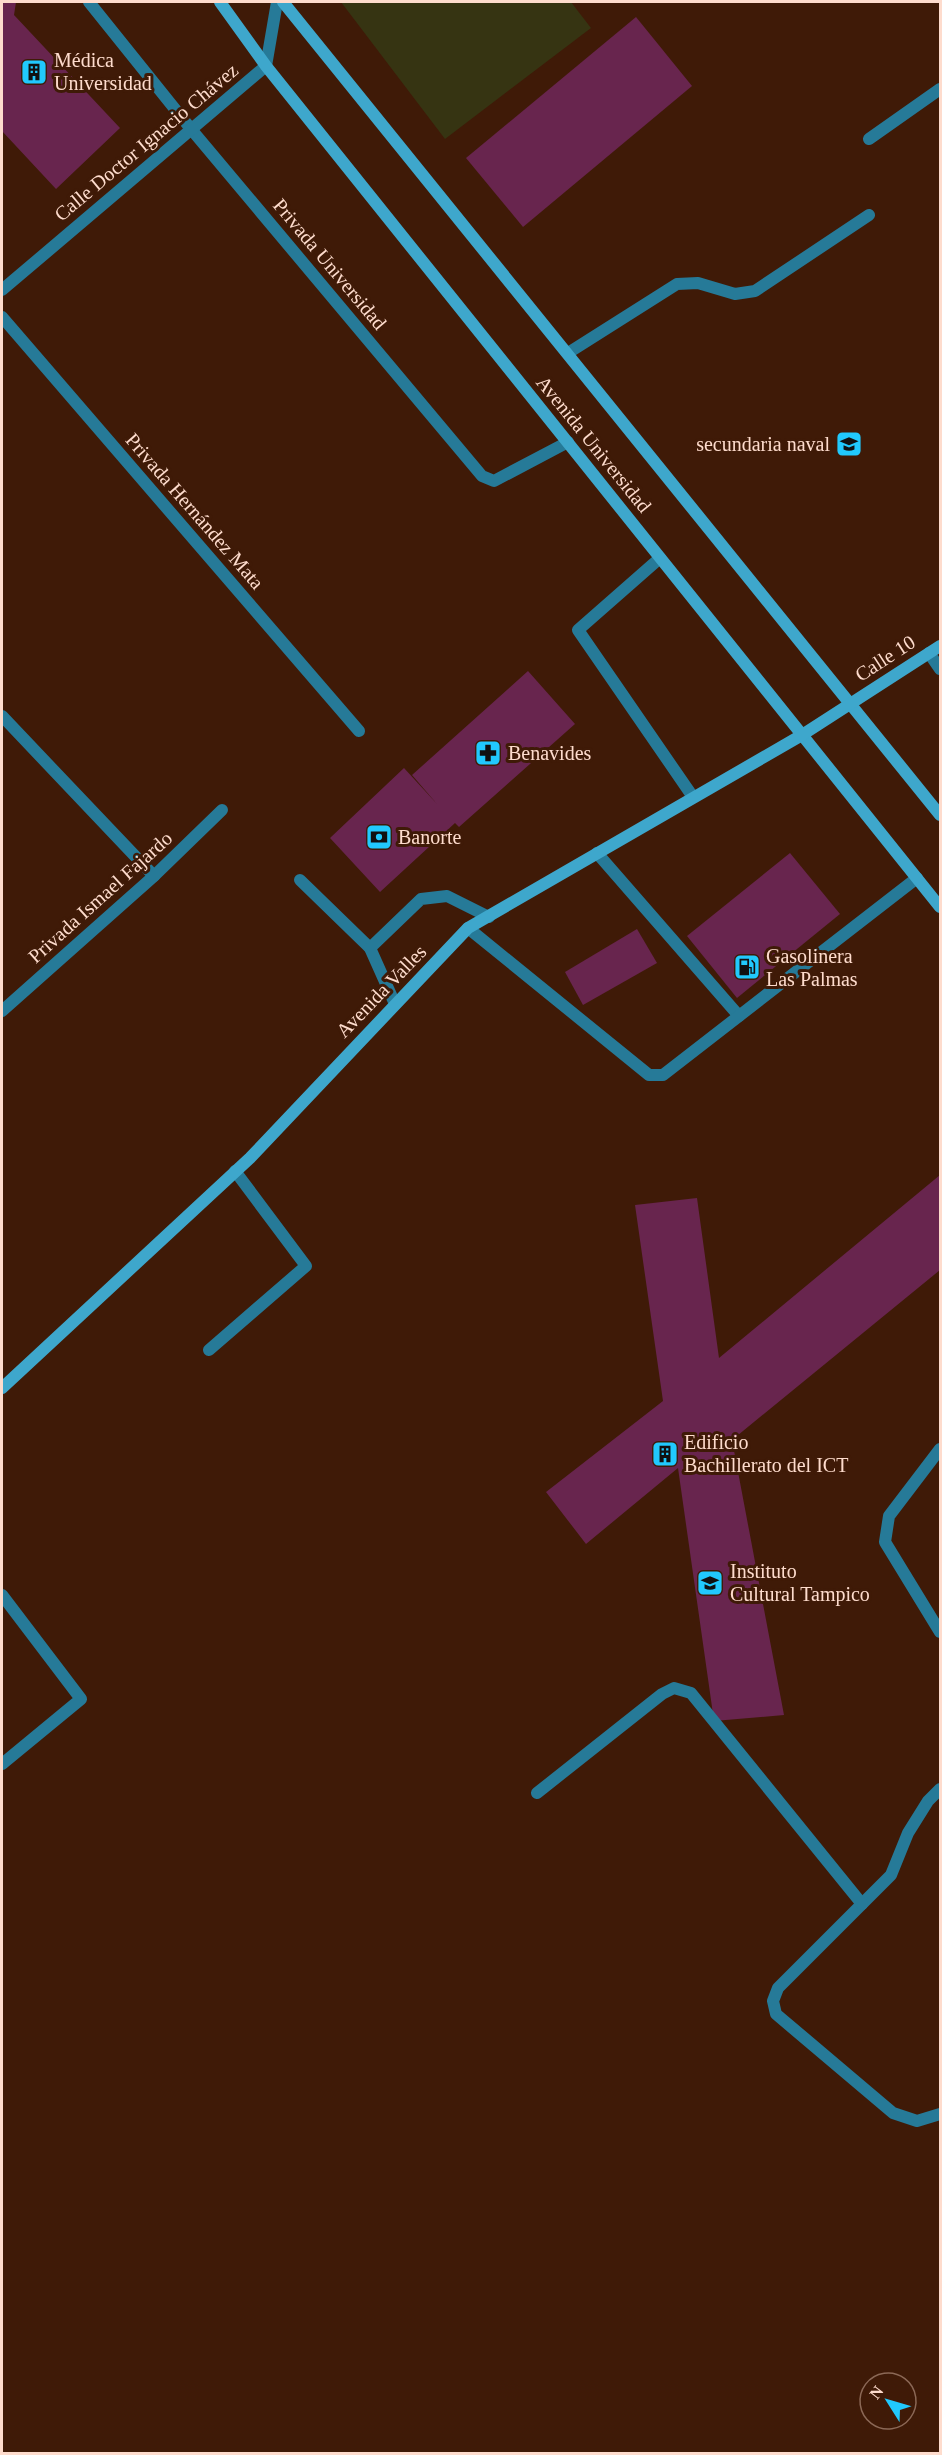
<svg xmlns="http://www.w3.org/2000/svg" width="942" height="2455" font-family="'Times New Roman',serif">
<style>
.green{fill:#363412}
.building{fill:#68254e}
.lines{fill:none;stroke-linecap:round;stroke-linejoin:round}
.lane{stroke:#267a98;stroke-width:12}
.street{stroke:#267a98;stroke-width:12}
.secondary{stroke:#3ea7cc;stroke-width:12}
.labels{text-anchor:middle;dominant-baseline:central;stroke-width:6;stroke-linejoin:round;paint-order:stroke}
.poi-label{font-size:20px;fill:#fedccd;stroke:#3f1a07;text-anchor:start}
.street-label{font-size:20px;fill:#fedccd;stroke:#3f1a07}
</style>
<rect width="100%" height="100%" fill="#3f1a07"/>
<path class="green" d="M341 2H571L591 28 445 139Z"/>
<g class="building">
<path d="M2 2H16L14 15 120 128 56 189 2 131Z"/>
<path d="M636 17 692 86 523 227 466 158Z"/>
<path d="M528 671 575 724 459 827 455 823 380 892 330 838 404 768 437 804 412 775Z"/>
<path d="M790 853 840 914 737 998 687 936Z"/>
<path d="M637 929 657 963 583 1005 565 972Z"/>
<path d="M940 1175V1270L732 1440 784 1715 714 1721 678 1468 586 1544 546 1492 663 1401 635 1205 697 1198 719 1358Z"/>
</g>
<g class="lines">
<g class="lane">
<path d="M89 2 191 129"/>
<path d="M568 353 677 284 698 283 735 294 755 291 869 215"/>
<path d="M660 558 578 630 693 797"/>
<path d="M929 653 940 669"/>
<path d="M597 853 739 1016"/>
<path d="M300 880 370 948"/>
<path d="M468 928 649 1075H663L917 878"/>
<path d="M395 1004 370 948 421 899 447 896 489 917"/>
<path d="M209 1350 306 1266 235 1171"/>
<path d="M940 1449 889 1516 885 1542 940 1632"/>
<path d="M2 1595 81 1699 2 1764"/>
<path d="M940 1789 928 1801 908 1833 891 1875 778 1988 773 2001 776 2014 893 2113 917 2121 940 2114"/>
<path d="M537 1793 662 1694 674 1688 691 1693 862 1904"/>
</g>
<g class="street">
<path d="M191 129 482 476 494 481 568 442"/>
<path d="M869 139 940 89"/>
<path d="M2 290 266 66 277 2"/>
<path d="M2 317 359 731"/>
<path d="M2 716 154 876"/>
<path d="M2 1011 154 876 222 810"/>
</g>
<g class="secondary">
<path d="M220 2 266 66 940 907"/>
<path d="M283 2 940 815"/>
<path d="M2 1388 250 1158 468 928 802 735 940 646"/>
</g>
</g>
<defs>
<symbol id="building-square" viewBox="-11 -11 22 22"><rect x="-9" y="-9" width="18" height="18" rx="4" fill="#21c9fd" stroke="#3f1a07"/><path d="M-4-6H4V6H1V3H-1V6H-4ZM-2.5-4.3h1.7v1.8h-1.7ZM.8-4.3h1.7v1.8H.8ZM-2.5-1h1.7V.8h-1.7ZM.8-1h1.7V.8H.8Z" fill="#111"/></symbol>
<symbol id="school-square" viewBox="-11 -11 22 22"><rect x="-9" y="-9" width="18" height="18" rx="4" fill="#21c9fd" stroke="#3f1a07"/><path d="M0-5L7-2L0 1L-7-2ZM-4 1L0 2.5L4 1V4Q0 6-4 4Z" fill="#111"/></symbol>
<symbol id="pharmacy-square" viewBox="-11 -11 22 22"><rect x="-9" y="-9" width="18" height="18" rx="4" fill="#21c9fd" stroke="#3f1a07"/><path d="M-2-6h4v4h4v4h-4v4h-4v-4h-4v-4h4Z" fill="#111"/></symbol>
<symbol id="bank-square" viewBox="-11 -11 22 22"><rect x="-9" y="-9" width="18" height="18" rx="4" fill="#21c9fd" stroke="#3f1a07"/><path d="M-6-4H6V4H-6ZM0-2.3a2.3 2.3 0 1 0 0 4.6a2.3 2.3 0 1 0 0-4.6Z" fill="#111"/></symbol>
<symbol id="fuel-square" viewBox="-11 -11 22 22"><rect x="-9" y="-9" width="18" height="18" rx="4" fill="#21c9fd" stroke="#3f1a07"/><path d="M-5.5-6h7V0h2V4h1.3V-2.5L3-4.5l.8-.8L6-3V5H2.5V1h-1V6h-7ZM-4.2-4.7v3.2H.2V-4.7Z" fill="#111"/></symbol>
</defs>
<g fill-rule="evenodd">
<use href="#building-square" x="19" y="57" width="30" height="30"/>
<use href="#school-square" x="834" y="429" width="30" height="30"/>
<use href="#pharmacy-square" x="473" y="738" width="30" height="30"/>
<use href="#bank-square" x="364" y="822" width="30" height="30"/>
<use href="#fuel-square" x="732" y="952" width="30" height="30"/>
<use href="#building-square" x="650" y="1439" width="30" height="30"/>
<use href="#school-square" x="695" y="1568" width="30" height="30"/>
</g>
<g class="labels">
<g class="poi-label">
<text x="54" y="60">Médica<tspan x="54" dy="23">Universidad</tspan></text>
<text x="830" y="444" text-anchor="end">secundaria naval</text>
<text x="508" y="753">Benavides</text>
<text x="398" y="837">Banorte</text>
<text x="766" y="956">Gasolinera<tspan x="766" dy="23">Las Palmas</tspan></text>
<text x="684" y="1442">Edificio<tspan x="684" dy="23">Bachillerato del ICT</tspan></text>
<text x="730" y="1571">Instituto<tspan x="730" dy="23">Cultural Tampico</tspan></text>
</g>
<g class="street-label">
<text transform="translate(146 142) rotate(-40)">Calle Doctor Ignacio Chávez</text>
<text transform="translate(330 264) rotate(50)">Privada Universidad</text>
<text transform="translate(594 444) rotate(51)">Avenida Universidad</text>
<text transform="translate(195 511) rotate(49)">Privada Hernández Mata</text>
<text transform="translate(885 658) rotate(-33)">Calle 10</text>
<text transform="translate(100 897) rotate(-42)">Privada Ismael Fajardo</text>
<text transform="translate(381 991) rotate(-46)">Avenida Valles</text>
</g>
</g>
<rect width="942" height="2455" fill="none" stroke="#fedccd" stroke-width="6"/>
<g transform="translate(888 2401) rotate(307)"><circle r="28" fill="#3f1a07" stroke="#8b6856" stroke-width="1.5"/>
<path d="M0-4.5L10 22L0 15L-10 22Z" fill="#21c9fd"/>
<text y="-9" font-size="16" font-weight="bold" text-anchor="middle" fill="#fedccd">N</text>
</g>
</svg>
